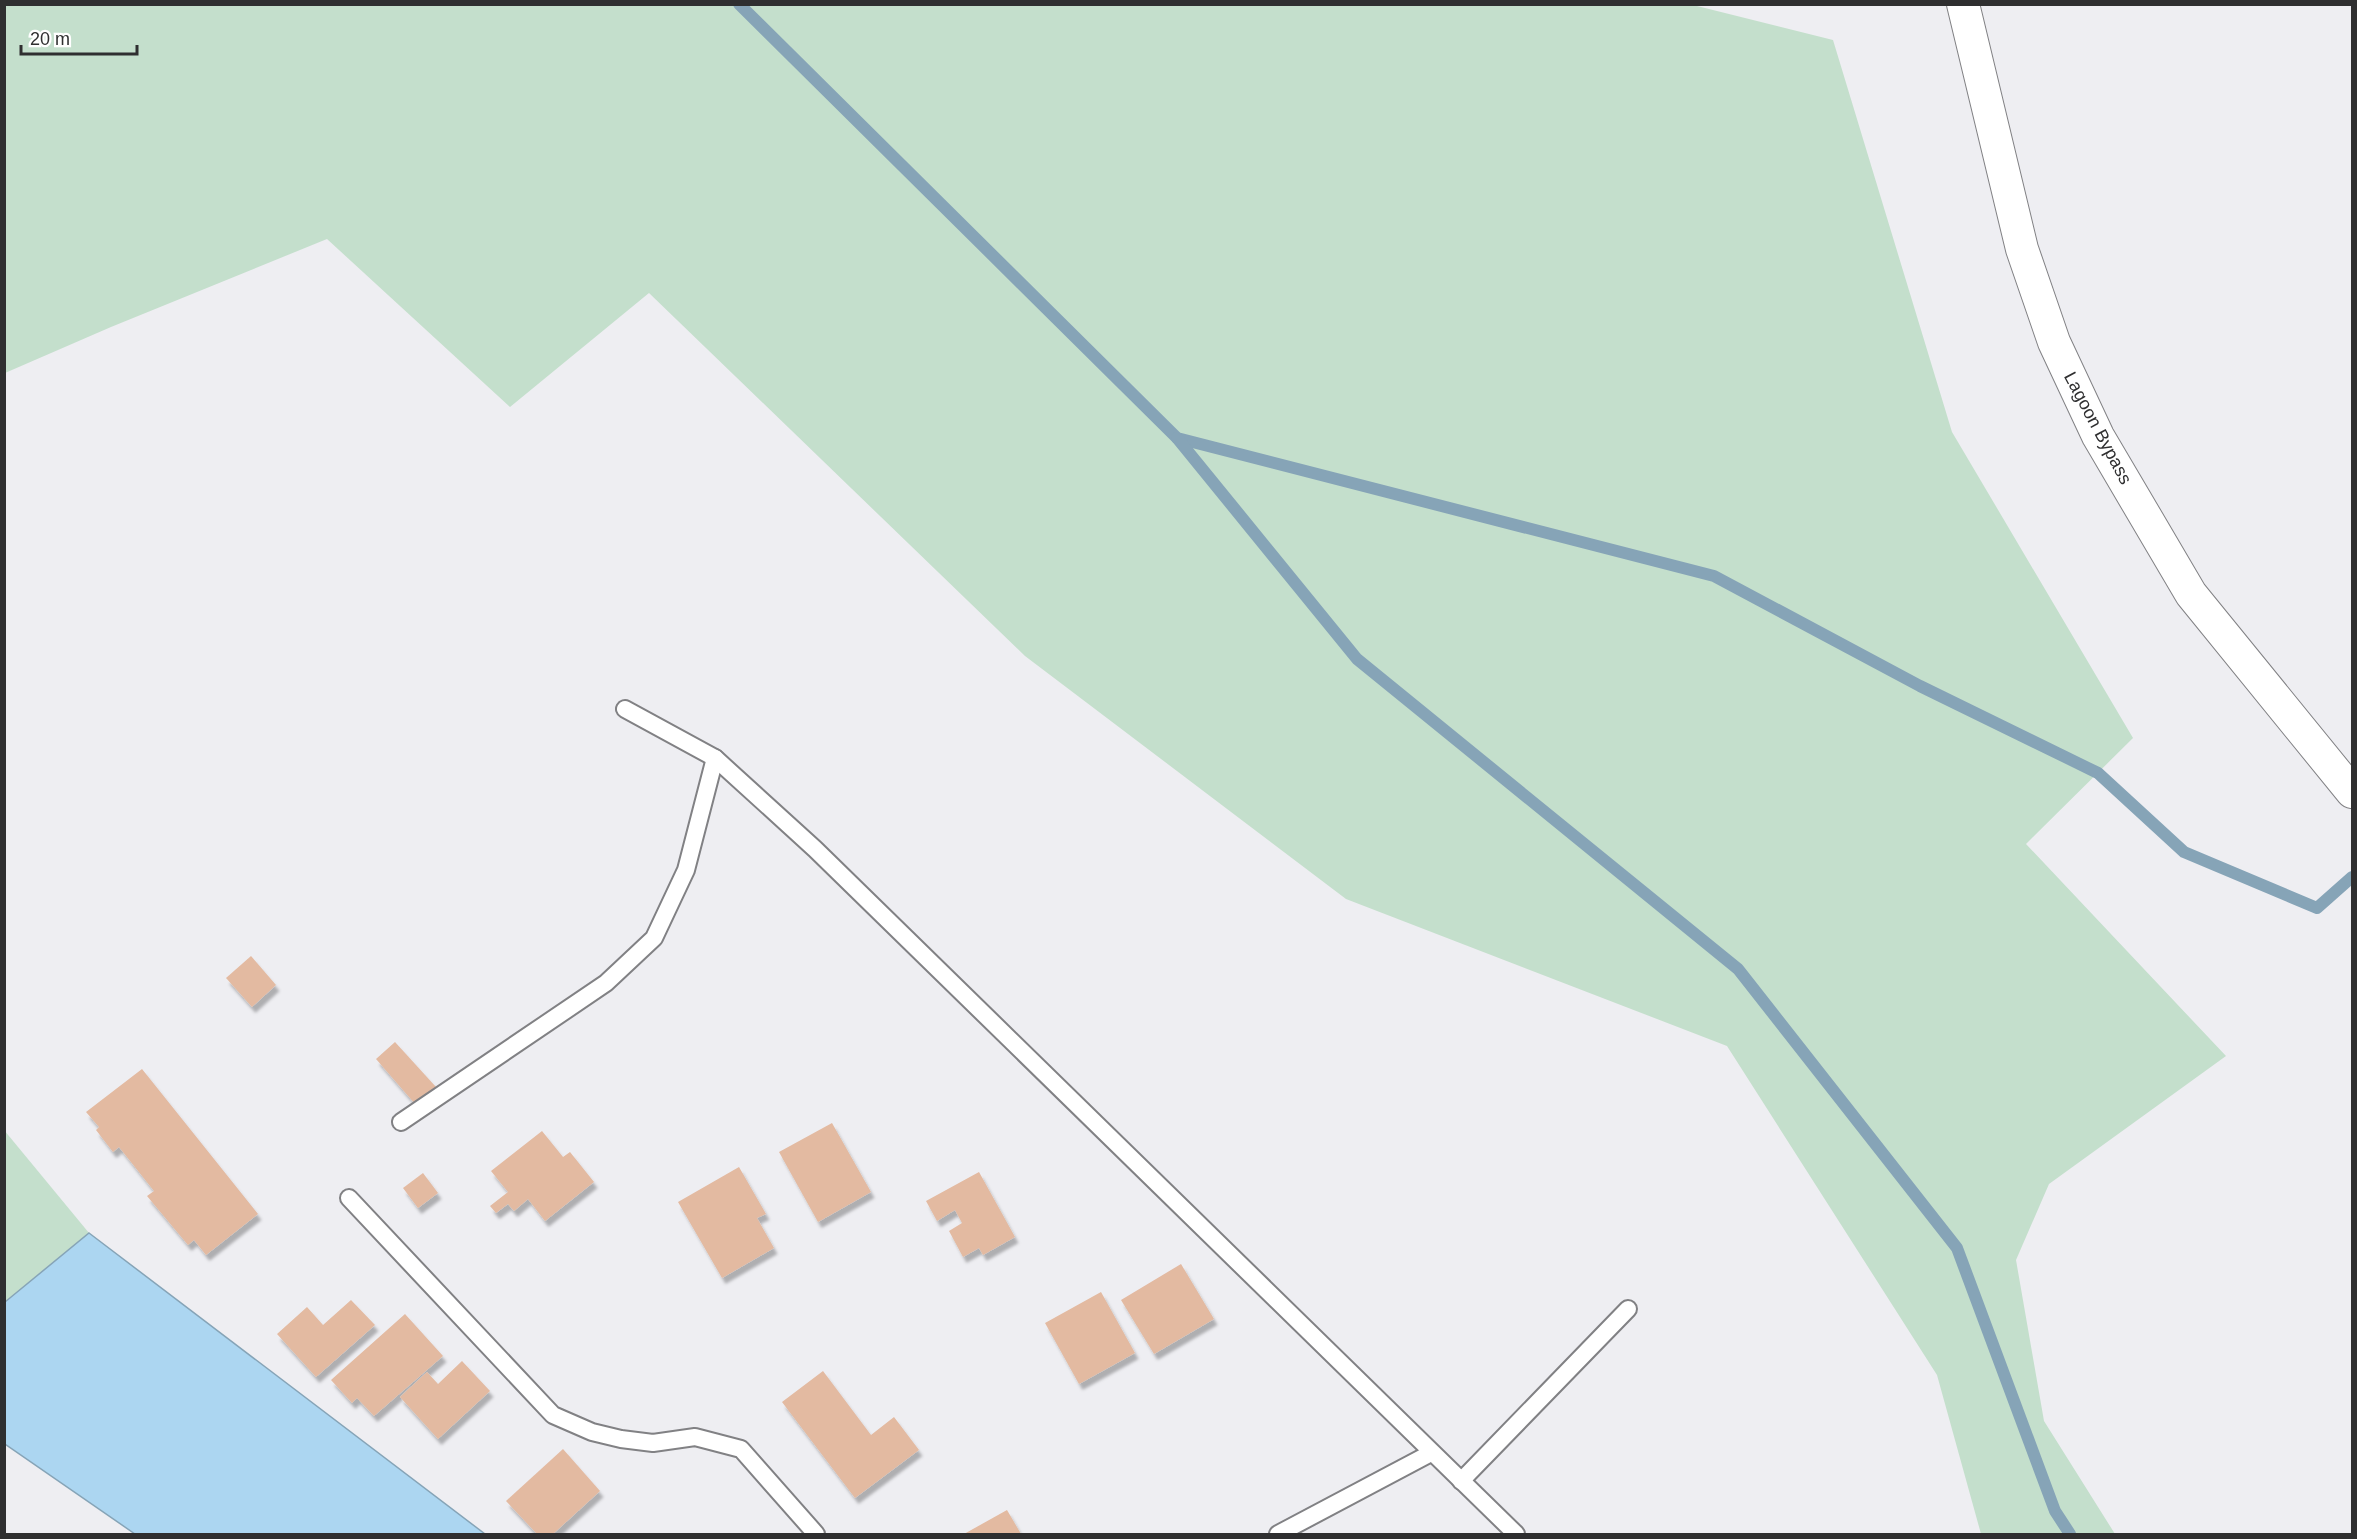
<svg xmlns="http://www.w3.org/2000/svg" width="2357" height="1539" font-family="Arial,sans-serif">
<style>
.green{fill:#c4dfcc}
.water{fill:#acd6f1;stroke:#86a4b7;stroke-width:1.5}
.lines{fill:none;stroke-linecap:round;stroke-linejoin:round}
.stream{stroke:#86a4b7;stroke-width:12}
.building{fill:#e3baa1;filter:url(#shadow)}
.lane-casing{stroke:#818184;stroke-width:20}
.street-casing{stroke:#818184;stroke-width:34}
.lane{stroke:#fff;stroke-width:16}
.street{stroke:#fff;stroke-width:32}
.labels{text-anchor:middle;dominant-baseline:central;stroke-width:4.5;stroke-linejoin:round;paint-order:stroke}
.street-label{font-size:18px;fill:#2f2f30;stroke:#fff}
</style>
<defs>
<filter id="shadow"><feDropShadow dx="3.5" dy="6" stdDeviation="1.5" flood-color="#0004"/></filter>
</defs>
<rect width="100%" height="100%" fill="#eeeef2"/>
<g class="green">
<path d="M1693 5 1833 40 1952 432 2133 738 2026 844 2226 1056 2049 1184 2016 1260 2044 1421 2115 1534H1981L1937 1375 1727 1046 1346 899 1025 656 649 293 510 407 327 239 111 327 5 373V5Z"/>
<path d="M4 1130 89 1233 5 1302H4Z"/>
</g>
<path class="water" d="M89 1233 485 1534H135L5 1444V1302Z"/>
<g class="lines">
<g class="stream">
<path d="M739 4 1177 438 1714 576 1920 686 2098 773 2184 852 2317 908 2352 877"/>
<path d="M1177 438 1357 659 1738 969 1957 1248 2055 1511 2070 1534"/>
</g>
</g>
<g class="building">
<path d="M251 956 276 985 252 1007 226 978Z"/>
<path d="M395 1042 436 1087 416 1105 376 1059Z"/>
<path d="M142 1069 258 1214 206 1255 194 1240 188 1245 147 1196 154 1191 119 1147 113 1152 96 1130 99 1127 86 1112Z"/>
<path d="M832 1123 871 1192 818 1222 779 1152Z"/>
<path d="M542 1131 563 1157 570 1152 594 1182 545 1221 528 1199 514 1211 508 1204 496 1213 490 1206 508 1192 491 1171Z"/>
<path d="M739 1167 766 1214 757 1218 774 1248 722 1278 678 1202Z"/>
<path d="M979 1172 1015 1237 983 1255 979 1248 963 1257 949 1231 962 1223 955 1210 937 1221 926 1201Z"/>
<path d="M423 1173 438 1193 418 1208 403 1188Z"/>
<path d="M1181 1264 1214 1319 1154 1354 1121 1300Z"/>
<path d="M1101 1292 1135 1353 1079 1384 1045 1323Z"/>
<path d="M351 1300 375 1325 316 1377 277 1334 307 1307 323 1325Z"/>
<path d="M405 1314 443 1356 374 1416 357 1398 352 1403 331 1380Z"/>
<path d="M462 1361 490 1391 438 1439 400 1397 427 1372 438 1384Z"/>
<path d="M823 1371 871 1435 894 1417 919 1450 855 1498 782 1402Z"/>
<path d="M563 1449 600 1491 553 1534H537L506 1501Z"/>
<path d="M1007 1510 1021 1534H964Z"/>
</g>
<g class="lines">
<defs>
<g id="lane">
<path d="M625 709 715 758 815 849 1516 1534"/>
<path d="M401 1122 606 983 654 938 686 870 715 758"/>
<path d="M349 1198 553 1415 592 1432 621 1439 653 1443 695 1437 741 1449 816 1534"/>
<path d="M1461 1481 1628 1309"/>
<path d="M1278 1534 1431 1453"/>
</g>
<path id="street" d="M1963 4 2022 249 2054 342 2098 436 2191 594 2352 792"/>
</defs>
<use href="#lane" class="lane-casing"/>
<use href="#street" class="street-casing"/>
<use href="#lane" class="lane"/>
<use href="#street" class="street"/>
</g>
<g class="labels">
<g class="street-label">
<text transform="translate(2098 428) rotate(62)">Lagoon Bypass</text>
</g>
</g>
<rect width="2357" height="1539" fill="none" stroke="#2f2f30" stroke-width="12"/>
<path d="M21 45v9h116v-9" fill="none" stroke="#2f2f30" stroke-width="3"/>
<text x="30" y="45" font-size="18" fill="#2f2f30" stroke="#ffffff" stroke-width="4.5" paint-order="stroke">20 m</text>
</svg>
